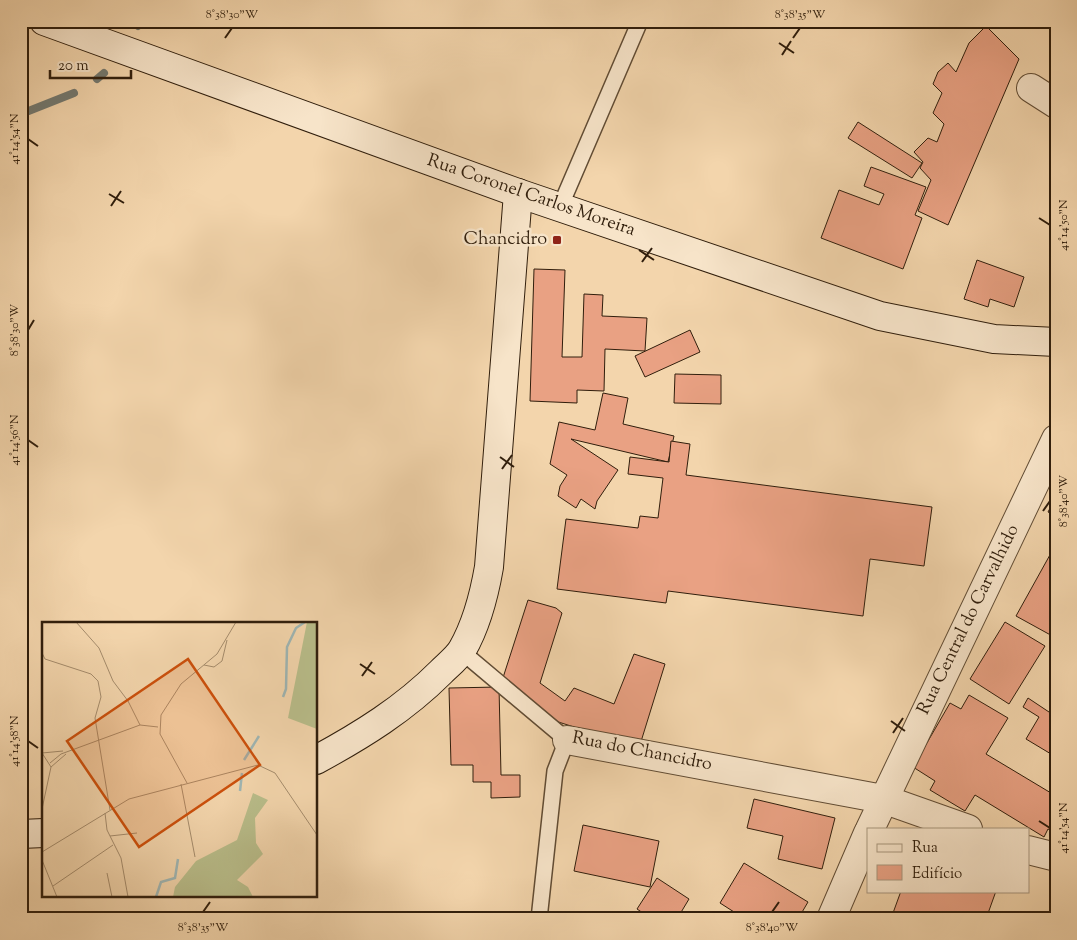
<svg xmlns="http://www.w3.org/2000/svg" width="1077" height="940" font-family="'Sorts Mill Goudy',serif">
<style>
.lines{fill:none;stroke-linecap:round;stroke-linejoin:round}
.stream{stroke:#737971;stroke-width:8}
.building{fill:#e9a183;stroke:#301e0c}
.lane-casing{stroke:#614c34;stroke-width:18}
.street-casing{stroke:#614c34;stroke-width:30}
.secondary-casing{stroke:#301e0c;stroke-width:30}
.lane{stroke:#f7e4c9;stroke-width:15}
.street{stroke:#f7e4c9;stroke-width:28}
.secondary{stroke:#f7e4c9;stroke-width:28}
.ticks{fill:none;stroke:#301e0c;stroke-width:2}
.poi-dot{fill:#8f2418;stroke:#f7e4c9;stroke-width:2}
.labels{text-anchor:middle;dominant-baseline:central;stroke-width:5;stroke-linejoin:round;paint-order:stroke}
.street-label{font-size:18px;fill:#301e0c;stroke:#f7e4c9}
.poi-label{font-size:18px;fill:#301e0c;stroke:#f7e4c9;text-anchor:end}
.inset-river{fill:none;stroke:#9fb6b4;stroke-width:2.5}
.inset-road{fill:none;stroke:#a58c6c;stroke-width:1}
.view{fill:#cc500c;fill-opacity:0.15;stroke:#cc500c;stroke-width:2.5}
.inset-edge{fill:none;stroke:#301e0c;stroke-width:2.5}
.neatline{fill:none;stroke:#301e0c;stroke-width:2}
.ticks-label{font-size:12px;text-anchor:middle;fill:#301e0c}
</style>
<rect width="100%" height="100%" fill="#f3d5ac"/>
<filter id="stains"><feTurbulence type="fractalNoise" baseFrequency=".004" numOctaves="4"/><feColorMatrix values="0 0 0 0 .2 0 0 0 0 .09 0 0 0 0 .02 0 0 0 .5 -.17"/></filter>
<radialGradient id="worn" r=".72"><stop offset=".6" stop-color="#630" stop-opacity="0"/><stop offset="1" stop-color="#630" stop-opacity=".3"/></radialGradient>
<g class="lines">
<g class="stream">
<path d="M138 26 143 21"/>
<path d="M97 79 104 73"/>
<path d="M21 114 74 93"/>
</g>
</g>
<g class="building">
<path d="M986 26 1019 59 948 225 918 211 931 180 920 168 923 162 914 152 928 138 937 142 944 124 933 113 942 93 933 84 938 72 948 63 956 72 969 43Z"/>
<path d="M858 122 922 163 912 178 848 138Z"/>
<path d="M871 167 926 187 915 215 922 218 903 269 821 238 839 190 879 205 884 194 864 186Z"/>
<path d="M977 260 1024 277 1014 307 990 299 988 307 964 299Z"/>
<path d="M534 269 565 270 562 357H582L584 294 603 295 602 316 647 318 645 351 605 349 604 391 577 390V403L530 401Z"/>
<path d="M690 330 700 352 645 377 635 356Z"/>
<path d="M675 374 721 375V404L674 403Z"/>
<path d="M603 393 628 398 623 424 674 436 668 462 571 439 618 470 597 501 595 509 581 499 576 508 558 496 560 486 567 475 550 464 559 422 595 430Z"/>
<path d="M671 441 690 444 686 475 932 507 924 566 870 559 863 616 668 591 666 603 557 589 566 519 638 528 640 516 658 518 663 478 628 474 630 457 669 462Z"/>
<path d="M1056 497V516L1048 512Z"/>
<path d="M1056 544V638L1016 616Z"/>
<path d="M528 600 556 608 562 613 540 683 565 701 574 688 614 704 634 654 665 664 639 748 543 717 500 687Z"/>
<path d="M1005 622 1045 646 1009 704 970 679Z"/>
<path d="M499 687 501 775H520V797L491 798V782H473V765H451L449 688Z"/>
<path d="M969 695 1008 718 986 754 1056 796V833L1048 829 1044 837 975 795 965 811 930 790 935 781 913 767 950 703 961 709Z"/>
<path d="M1028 698 1055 716 1050 723 1056 727V757L1026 739 1039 717 1023 707Z"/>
<path d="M754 799 835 818 822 869 778 859 783 836 747 828Z"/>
<path d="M583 825 659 841 650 887 574 871Z"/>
<path d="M744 863 808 902 798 919H745L720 903Z"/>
<path d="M657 878 689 899 677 919H652L637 909Z"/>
<path d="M901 891H996L986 919H907L893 913Z"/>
<path d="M848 912 863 919H845Z"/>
</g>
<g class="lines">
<defs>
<g id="lane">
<path d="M560 207 640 21"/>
<path d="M461 651 567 740 555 771 539 919"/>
</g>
<g id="street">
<path d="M1031 88 1056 104"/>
<path d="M567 740 883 799 968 829"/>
<path d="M870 829 1056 439"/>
<path d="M1028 850 1056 857"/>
<path d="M831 919 868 833"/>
</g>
<g id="secondary">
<path d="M44 21 518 193 880 316 994 339 1056 342"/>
<path d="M316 760C362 735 404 709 441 672 448 665 457 658 462 650 477 624 484 596 489 567L518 193"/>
<path d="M21 834 44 833"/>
</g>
</defs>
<use href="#lane" class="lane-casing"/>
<use href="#street" class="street-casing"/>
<use href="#secondary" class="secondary-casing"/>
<use href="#lane" class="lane"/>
<use href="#street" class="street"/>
<use href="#secondary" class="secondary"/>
</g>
<path class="ticks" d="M225 38 232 28M793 38 800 28M779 43 794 53M782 55 791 41M28 139 38 146M109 194 124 203M111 206 121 191M1039 218 1050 225M639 250 654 260M642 262 652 248M28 330 34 320M28 440 38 447M500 457 514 467M502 469 512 455M1043 511 1050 501M360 664 375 674M362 676 372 662M891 721 905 731M893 733 903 718M28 741 38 748M1039 821 1050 828M203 912 210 902M772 912 779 902"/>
<rect class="poi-dot" x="552" y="235" width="10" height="10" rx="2.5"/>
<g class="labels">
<g class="street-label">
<text transform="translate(531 196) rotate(19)">Rua Coronel Carlos Moreira</text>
<text transform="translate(969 620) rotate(-64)">Rua Central do Carvalhido</text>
<text transform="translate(642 752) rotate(11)">Rua do Chancidro</text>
</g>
<g class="poi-label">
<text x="547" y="240">Chancidro</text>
</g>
</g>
<g transform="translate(42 622)">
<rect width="275" height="275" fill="#f3d5ac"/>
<path d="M265 0H275V107L246 96ZM211 171 226 178 213 196 214 221 221 232 195 258 206 265 211 275H131L133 265 154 239 195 218Z" fill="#b9be8b"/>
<path class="inset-river" d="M241 75 244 67 245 25 254 6 263 0M202 138 217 114M198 169 200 151M114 275 119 260 133 256 136 237"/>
<path class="inset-road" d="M34 0 57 26 71 59 86 79 98 103M0 31 3 37 49 52 56 59 59 75 53 96 68 188M162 43 172 45 180 39 185 18M0 131 9 145 0 187M0 131 21 129M8 141 19 132 98 103 116 105M9 145 24 132M145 161 118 112 119 93 139 62 175 32 194 0M139 162 153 235M63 191 65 208 79 236 86 275M68 214 95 211M0 230 87 177 216 143 233 151 275 213M0 238 15 275M65 251 70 275M11 264 71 223"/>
<path class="view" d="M146 37 218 143 97 225 25 119Z"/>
<rect width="275" height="275" class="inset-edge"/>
</g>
<rect width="1077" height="940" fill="none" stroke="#f3d5ac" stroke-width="55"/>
<rect x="867" y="828" width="162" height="65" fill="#f7e4c9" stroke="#a7957d"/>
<rect x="877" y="844" width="25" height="8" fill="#f7e4c9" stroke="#a7957d"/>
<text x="912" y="852" font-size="15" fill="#301e0c">Rua</text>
<rect x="877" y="865" width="25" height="15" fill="#e9a183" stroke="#a7957d"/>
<text x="912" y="878" font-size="15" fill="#301e0c">Edifício</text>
<path d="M50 70v8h81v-8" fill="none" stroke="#301e0c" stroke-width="2.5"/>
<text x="58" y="70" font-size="15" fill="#301e0c" stroke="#f7e4c9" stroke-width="4" paint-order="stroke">20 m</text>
<rect x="28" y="28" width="1022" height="884" class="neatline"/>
<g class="ticks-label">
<text x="232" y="18">8°38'30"W</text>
<text x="800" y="18">8°38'35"W</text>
<text transform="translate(14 139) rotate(-90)" y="4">41°14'54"N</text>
<text transform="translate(1063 225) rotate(-90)" y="4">41°14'50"N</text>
<text transform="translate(14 330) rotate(-90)" y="4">8°38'30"W</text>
<text transform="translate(14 440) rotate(-90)" y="4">41°14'56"N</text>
<text transform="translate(1063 501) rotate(-90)" y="4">8°38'40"W</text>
<text transform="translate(14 741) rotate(-90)" y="4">41°14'58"N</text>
<text transform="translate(1063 828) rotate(-90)" y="4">41°14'54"N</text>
<text x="203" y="931">8°38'35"W</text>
<text x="772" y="931">8°38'40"W</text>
</g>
<rect width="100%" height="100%" filter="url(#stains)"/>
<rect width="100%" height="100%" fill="url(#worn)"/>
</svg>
